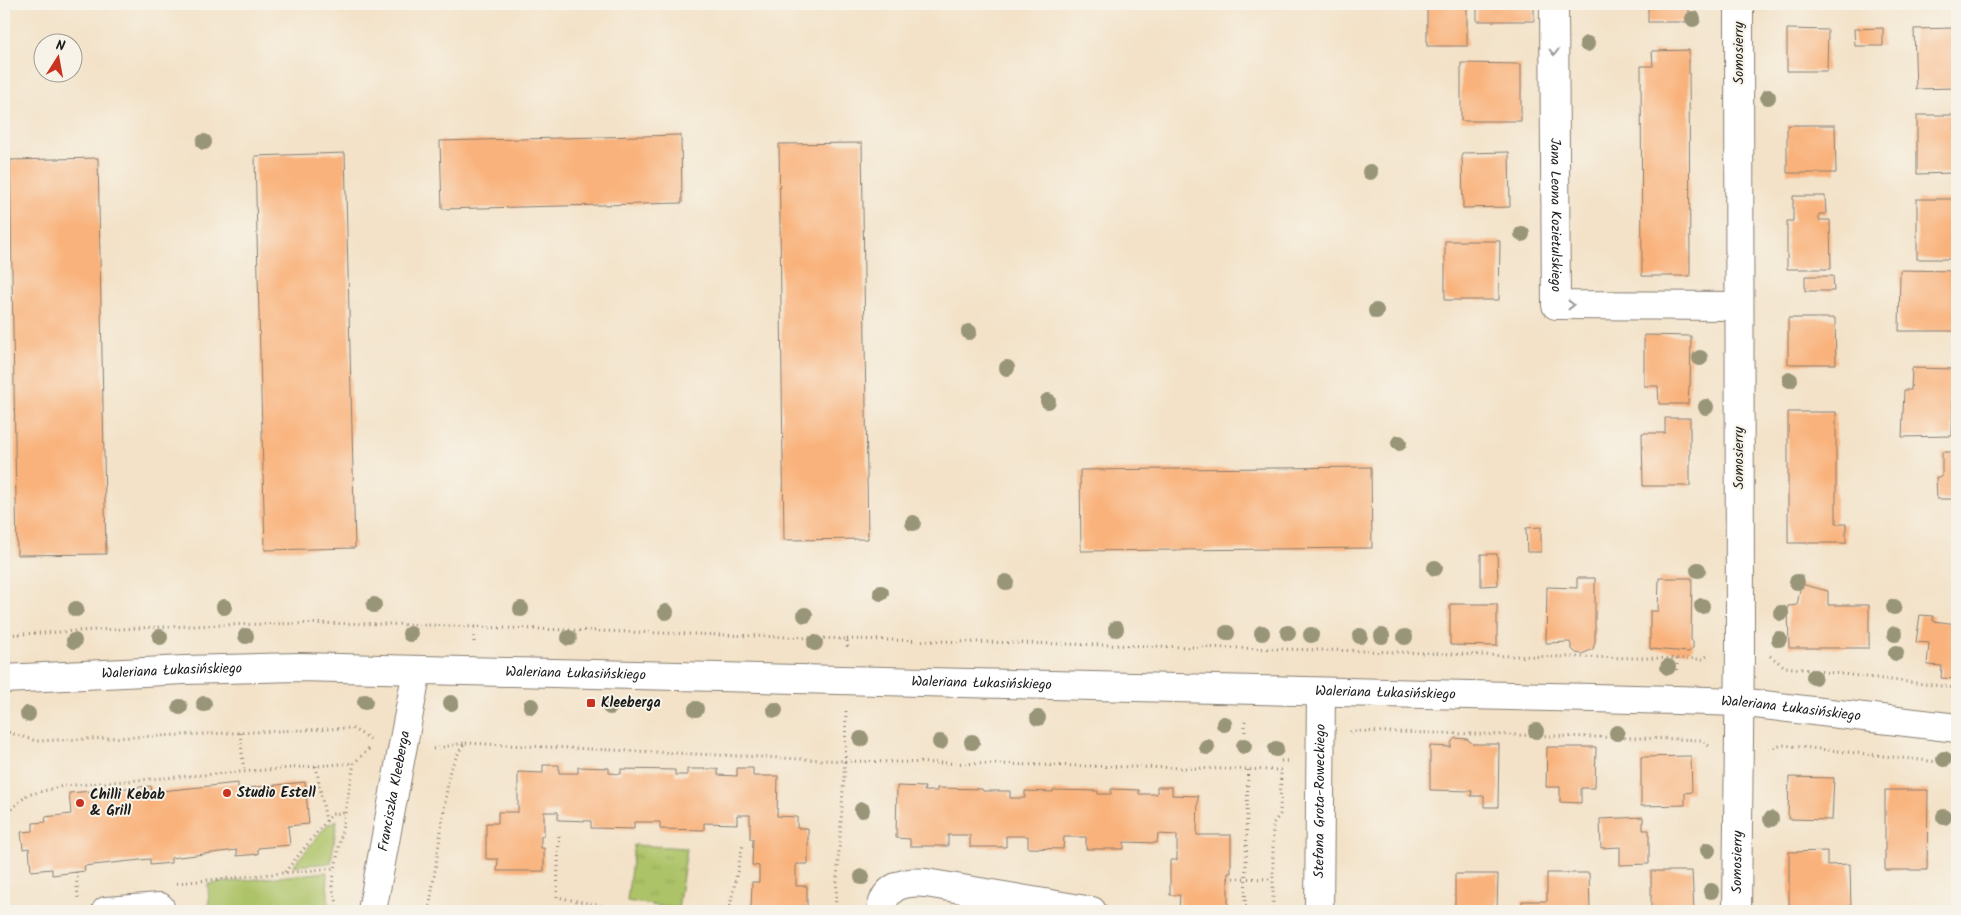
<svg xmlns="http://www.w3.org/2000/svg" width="1961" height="915" font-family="Kalam,sans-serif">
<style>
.green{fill:#adc368;stroke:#647042}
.park{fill:url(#park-tufts);stroke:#647042}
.building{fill:#f9b27b}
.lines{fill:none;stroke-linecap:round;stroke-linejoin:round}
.minor-casing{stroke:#887f72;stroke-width:30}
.path{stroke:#887f72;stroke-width:3;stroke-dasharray:1 4;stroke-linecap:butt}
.minor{stroke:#fff;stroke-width:28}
.tree{fill:#999578}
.oneway{stroke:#999}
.poi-dot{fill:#c8321e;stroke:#f7f3e8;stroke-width:2}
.labels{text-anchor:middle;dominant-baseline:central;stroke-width:4;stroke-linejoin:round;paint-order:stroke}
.street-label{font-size:14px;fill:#1c1c1c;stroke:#f7f3e8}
.poi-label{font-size:14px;font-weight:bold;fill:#1c1c1c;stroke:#f7f3e8;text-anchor:start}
</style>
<defs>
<pattern id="park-tufts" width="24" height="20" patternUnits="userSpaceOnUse" patternTransform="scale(1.25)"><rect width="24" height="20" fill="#adc368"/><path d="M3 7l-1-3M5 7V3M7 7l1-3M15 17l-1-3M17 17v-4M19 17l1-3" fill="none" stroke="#94a75a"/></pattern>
</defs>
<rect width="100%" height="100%" fill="#f7f3e8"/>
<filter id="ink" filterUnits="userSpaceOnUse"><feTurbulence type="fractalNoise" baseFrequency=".02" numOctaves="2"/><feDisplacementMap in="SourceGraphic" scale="10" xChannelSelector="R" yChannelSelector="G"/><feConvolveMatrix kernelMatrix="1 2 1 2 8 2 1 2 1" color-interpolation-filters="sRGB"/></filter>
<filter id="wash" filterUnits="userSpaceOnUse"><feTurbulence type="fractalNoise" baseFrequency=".0096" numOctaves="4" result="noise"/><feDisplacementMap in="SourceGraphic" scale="20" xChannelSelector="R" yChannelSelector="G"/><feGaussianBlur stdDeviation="1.12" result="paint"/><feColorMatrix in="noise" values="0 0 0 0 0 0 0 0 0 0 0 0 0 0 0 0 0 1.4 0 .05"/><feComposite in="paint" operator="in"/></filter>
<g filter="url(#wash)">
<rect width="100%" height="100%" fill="#f3e2c8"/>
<g class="green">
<path d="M337 820 331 863 293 866 327 825Z"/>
<path d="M327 872C326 885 330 899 328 911H200L209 909 208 884Z"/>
</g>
<path class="park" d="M634 845 687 848 678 909 627 901Z"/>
<g id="blocks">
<g class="building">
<rect x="1477" y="4" width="57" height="17"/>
<rect x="1648" y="4" width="41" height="18"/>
<rect x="1427" y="5" width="40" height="41"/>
<path d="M1883 28V46H1855L1854 29Z"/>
<path d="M1953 28 1955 88 1916 89 1914 29Z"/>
<path d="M1787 29 1828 30 1827 71H1787Z"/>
<path d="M1689 50 1690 276H1642L1641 66H1653L1652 51Z"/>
<path d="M1461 63 1521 64V121H1461Z"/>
<path d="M1917 115H1955V173L1917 174Z"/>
<path d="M1787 125H1835L1836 173H1787Z"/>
<path d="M681 135 682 203 442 209 440 141Z"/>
<path d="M862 143 868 539 784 540 779 144Z"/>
<path d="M1509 152 1510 207 1463 208 1462 153Z"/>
<path d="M345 153 355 548 265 550 255 156Z"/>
<path d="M98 158 106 554 17 555 10 160Z"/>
<path d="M1793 196H1825L1826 214H1819V220H1830L1831 269H1787V221H1793Z"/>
<rect x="1917" y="199" width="38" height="60"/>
<path d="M1445 241H1500L1499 300H1445Z"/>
<path d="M1900 270 1957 271V331H1899Z"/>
<path d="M1805 276H1833L1834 291H1805Z"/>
<path d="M1788 318H1835L1836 364H1788Z"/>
<path d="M1644 335 1691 336 1690 386H1689L1688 404H1659L1658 386H1644Z"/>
<path d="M1912 368 1954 369 1952 436 1902 437 1904 390H1911Z"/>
<path d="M1788 412H1836V524H1846V543H1788Z"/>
<path d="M1665 418H1690V486H1643L1642 433H1665Z"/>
<path d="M1942 452H1957V499H1937L1936 477H1942Z"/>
<path d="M1371 467 1372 548 1081 551 1080 470Z"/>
<path d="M1541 527V552H1527L1526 528Z"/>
<path d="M1481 554H1497L1498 585 1481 586Z"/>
<path d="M1577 578H1595V642L1593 649 1582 654 1576 653 1572 649 1570 642 1546 643 1547 587 1577 588Z"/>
<path d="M1659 578H1692L1691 640 1693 642V648L1689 652 1650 649V611H1658Z"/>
<path d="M1801 584 1828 591V605H1869V648H1789L1788 606 1797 605Z"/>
<path d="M1450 604H1497V646L1450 645Z"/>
<path d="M1920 615 1933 616V621L1957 624V679L1941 678 1942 666 1927 665 1929 643 1916 642Z"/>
<path d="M1455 738 1467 739 1473 744H1499L1498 807H1484V796H1471L1472 791 1430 790V746L1451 747V743Z"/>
<path d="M1547 747H1596L1595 788H1581V803L1560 802V787H1546Z"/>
<path d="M1691 756 1692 792 1685 793V805L1641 806V757Z"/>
<path d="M543 765H559V773H578V767L609 768V773L621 774V769L675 770V775H687V769H718V775L737 776V768H753V776H778L777 816 797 817V828H808V864H796V886H807V911H749V909H751L752 882H759V866L752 865 753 839H750V815H737V824L704 823V830L660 829V822H634V829L591 828V821L558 820V812H544V836H541V848H544V871H497L498 859H486V823H498V812H518V772L543 773Z"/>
<path d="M1789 777 1834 778 1832 820 1788 819Z"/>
<path d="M305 782 309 824 288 826 290 845 258 848V854L237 856V850L171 858V863L150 865V859L84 866 85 871 52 875V869L31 871 29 848 23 849 21 832 33 831V823L46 822 45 817 71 814 69 793 151 786 152 792 238 783V789Z"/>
<path d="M897 786 925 787 924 791H937V788L982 789 983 791H1010V798H1025V791L1053 792V790L1098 791V794H1111V789L1139 790V794H1157V787H1172V795L1198 796 1197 835H1231V873H1228V911H1179L1180 895H1170V860H1177V835L1158 834 1157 843 1124 842V849H1086V837H1064L1063 849 1028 848V836H1006V847H970V835H948V846H910V839L896 838Z"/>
<path d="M1885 790H1928L1927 870H1885Z"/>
<path d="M1643 817V830H1649V864L1620 865V847L1601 848 1600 819Z"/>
<path d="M1827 851V865L1850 864 1851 911H1789V852Z"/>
<path d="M1651 871H1692L1694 911H1651Z"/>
<path d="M1547 873H1589L1590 911H1522V901H1547Z"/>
<path d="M1455 874H1498L1497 911H1455Z"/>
<path d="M1953 906 1954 911H1914V909Z"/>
</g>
</g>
</g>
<g filter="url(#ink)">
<use href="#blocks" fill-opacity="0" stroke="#887f72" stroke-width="1"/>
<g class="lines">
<defs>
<g id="minor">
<path id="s1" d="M1554 4 1556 305 1739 306"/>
<path id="s2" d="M4 679 184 670 299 667 1676 700 1738 702 1957 728"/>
<path d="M106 911 160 907V911"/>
<path id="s3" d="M372 911 417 670"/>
<path d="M881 911C884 886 904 881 926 883L1092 911"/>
<path id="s4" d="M1319 911 1321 692"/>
<path id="s5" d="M1737 911 1740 648 1739 4"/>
</g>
</defs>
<use href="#minor" class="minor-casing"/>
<g class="path">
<path d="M4 635C160 626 317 619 474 627"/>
<path d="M847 639 1365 651 1511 656 1703 659 1710 654"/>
<path d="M474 642V627L847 639 848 649"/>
<path d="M1770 656 1785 667 1957 688"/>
<path d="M1677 670V658"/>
<path d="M846 711 845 761 1281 770 1280 814 1273 824V911"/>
<path d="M4 731 36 741 351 728 373 740"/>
<path d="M1245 732V720"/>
<path d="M1350 732 1352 731 1676 739 1701 740 1709 746"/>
<path d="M240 733 244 772"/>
<path d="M433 749 464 743"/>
<path d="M1769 749 1783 745 1957 764"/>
<path d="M1281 761H1290"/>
<path d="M316 766 326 821"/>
<path d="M4 816 27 795 63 786 354 763"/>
<path d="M559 836 557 897 627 911"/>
<path d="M76 872 78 898"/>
<path d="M285 872 332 814 345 813"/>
<path d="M1228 878 1272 879"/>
<path d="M177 883 336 868"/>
<path d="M336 911 337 903 332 886 354 763 371 747"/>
<path d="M429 911 450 769 464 743 845 761 835 911"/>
<path d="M729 911 743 844"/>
<path d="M1245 911 1248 769"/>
</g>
<use href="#minor" class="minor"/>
</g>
<g class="tree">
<circle cx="1693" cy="19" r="8"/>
<circle cx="1587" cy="44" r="8"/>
<circle cx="1768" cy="97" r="8"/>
<circle cx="204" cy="142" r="8"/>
<circle cx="1370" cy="172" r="8"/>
<circle cx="1522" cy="234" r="8"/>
<circle cx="1376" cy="311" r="8"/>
<circle cx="969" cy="332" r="8"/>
<circle cx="1700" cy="358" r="8"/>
<circle cx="1007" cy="368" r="8"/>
<circle cx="1790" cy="380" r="8"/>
<circle cx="1048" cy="401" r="8"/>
<circle cx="1706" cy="407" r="8"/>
<circle cx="1399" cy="443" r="8"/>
<circle cx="913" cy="523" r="8"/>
<circle cx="1435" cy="568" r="8"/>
<circle cx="1698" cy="570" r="8"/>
<circle cx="1006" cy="582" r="8"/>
<circle cx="1797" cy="582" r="8"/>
<circle cx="881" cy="593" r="8"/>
<circle cx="374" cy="605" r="8"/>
<circle cx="1702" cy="606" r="8"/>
<circle cx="224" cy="607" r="8"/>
<circle cx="1894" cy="607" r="8"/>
<circle cx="76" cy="609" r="8"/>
<circle cx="521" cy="609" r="8"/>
<circle cx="666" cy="612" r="8"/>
<circle cx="1781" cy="613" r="8"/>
<circle cx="805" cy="615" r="8"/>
<circle cx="1116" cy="629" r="8"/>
<circle cx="1227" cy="633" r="8"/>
<circle cx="1262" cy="633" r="8"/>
<circle cx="1288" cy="633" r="8"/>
<circle cx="410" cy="634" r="8"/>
<circle cx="1895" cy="634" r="8"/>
<circle cx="1311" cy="635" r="8"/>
<circle cx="246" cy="636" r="8"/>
<circle cx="1360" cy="636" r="8"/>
<circle cx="1382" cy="636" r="8"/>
<circle cx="160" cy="637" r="8"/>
<circle cx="1405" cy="637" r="8"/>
<circle cx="569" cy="638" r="8"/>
<circle cx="1779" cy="639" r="8"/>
<circle cx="74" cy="641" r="8"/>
<circle cx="815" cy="643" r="8"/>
<circle cx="1896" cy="653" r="8"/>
<circle cx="1668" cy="667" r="8"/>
<circle cx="1814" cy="677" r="8"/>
<circle cx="365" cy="702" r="8"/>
<circle cx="451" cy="703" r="8"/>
<circle cx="204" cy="704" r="8"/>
<circle cx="531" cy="706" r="8"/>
<circle cx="180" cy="707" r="8"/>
<circle cx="610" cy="707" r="8"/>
<circle cx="696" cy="709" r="8"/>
<circle cx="775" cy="710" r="8"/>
<circle cx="28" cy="714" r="8"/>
<circle cx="1038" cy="718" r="8"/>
<circle cx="1224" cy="724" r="8"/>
<circle cx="1536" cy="731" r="8"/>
<circle cx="1617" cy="733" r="8"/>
<circle cx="861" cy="739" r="8"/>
<circle cx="940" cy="742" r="8"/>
<circle cx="972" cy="742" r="8"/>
<circle cx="1244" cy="746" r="8"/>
<circle cx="1207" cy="747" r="8"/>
<circle cx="1276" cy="749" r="8"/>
<circle cx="1944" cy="759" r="8"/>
<circle cx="862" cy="810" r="8"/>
<circle cx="1944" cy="817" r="8"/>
<circle cx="1771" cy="819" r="8"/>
<circle cx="1708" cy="850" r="8"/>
<circle cx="862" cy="877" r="8"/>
<circle cx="1711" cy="891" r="8"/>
</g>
<defs><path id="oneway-chevron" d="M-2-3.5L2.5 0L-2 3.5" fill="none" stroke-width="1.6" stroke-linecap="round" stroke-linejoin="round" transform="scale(1.25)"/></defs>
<g class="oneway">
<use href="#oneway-chevron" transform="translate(1554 52) rotate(90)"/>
<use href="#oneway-chevron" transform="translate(1571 305)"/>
</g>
</g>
<g class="poi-dot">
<rect x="586" y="698" width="10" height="10" rx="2.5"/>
<circle cx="227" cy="793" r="5"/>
<circle cx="80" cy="803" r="5"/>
</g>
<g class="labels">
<g class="street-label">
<text transform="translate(1739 53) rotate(-90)">Somosierry</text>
<text stroke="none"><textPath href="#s1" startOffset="211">Jana Leona Kozietulskiego</textPath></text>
<text transform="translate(1739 458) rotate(-90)">Somosierry</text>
<text stroke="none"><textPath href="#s2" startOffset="168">Waleriana Łukasińskiego</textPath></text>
<text stroke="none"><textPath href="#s2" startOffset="572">Waleriana Łukasińskiego</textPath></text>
<text stroke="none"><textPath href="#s2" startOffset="978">Waleriana Łukasińskiego</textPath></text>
<text stroke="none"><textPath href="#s2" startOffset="1382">Waleriana Łukasińskiego</textPath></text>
<text stroke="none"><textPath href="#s2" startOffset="1788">Waleriana Łukasińskiego</textPath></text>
<text stroke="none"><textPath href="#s3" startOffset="122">Franciszka Kleeberga</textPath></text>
<text stroke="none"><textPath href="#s4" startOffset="110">Stefana Grota-Roweckiego</textPath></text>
<text stroke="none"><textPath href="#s5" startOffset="49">Somosierry</textPath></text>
</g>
<g class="poi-label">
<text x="601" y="703">Kleeberga</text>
<text x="237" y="793">Studio Estell</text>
<text x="90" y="795">Chilli Kebab<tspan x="90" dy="16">&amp; Grill</tspan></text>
</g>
</g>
<rect width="1961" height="915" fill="none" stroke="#f7f3e8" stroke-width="20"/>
<g transform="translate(58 58) rotate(11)"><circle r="24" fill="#f7f3e8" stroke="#9f9d96"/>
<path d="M0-4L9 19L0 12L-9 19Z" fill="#c8321e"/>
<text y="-8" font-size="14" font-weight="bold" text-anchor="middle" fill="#1c1c1c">N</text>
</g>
</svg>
